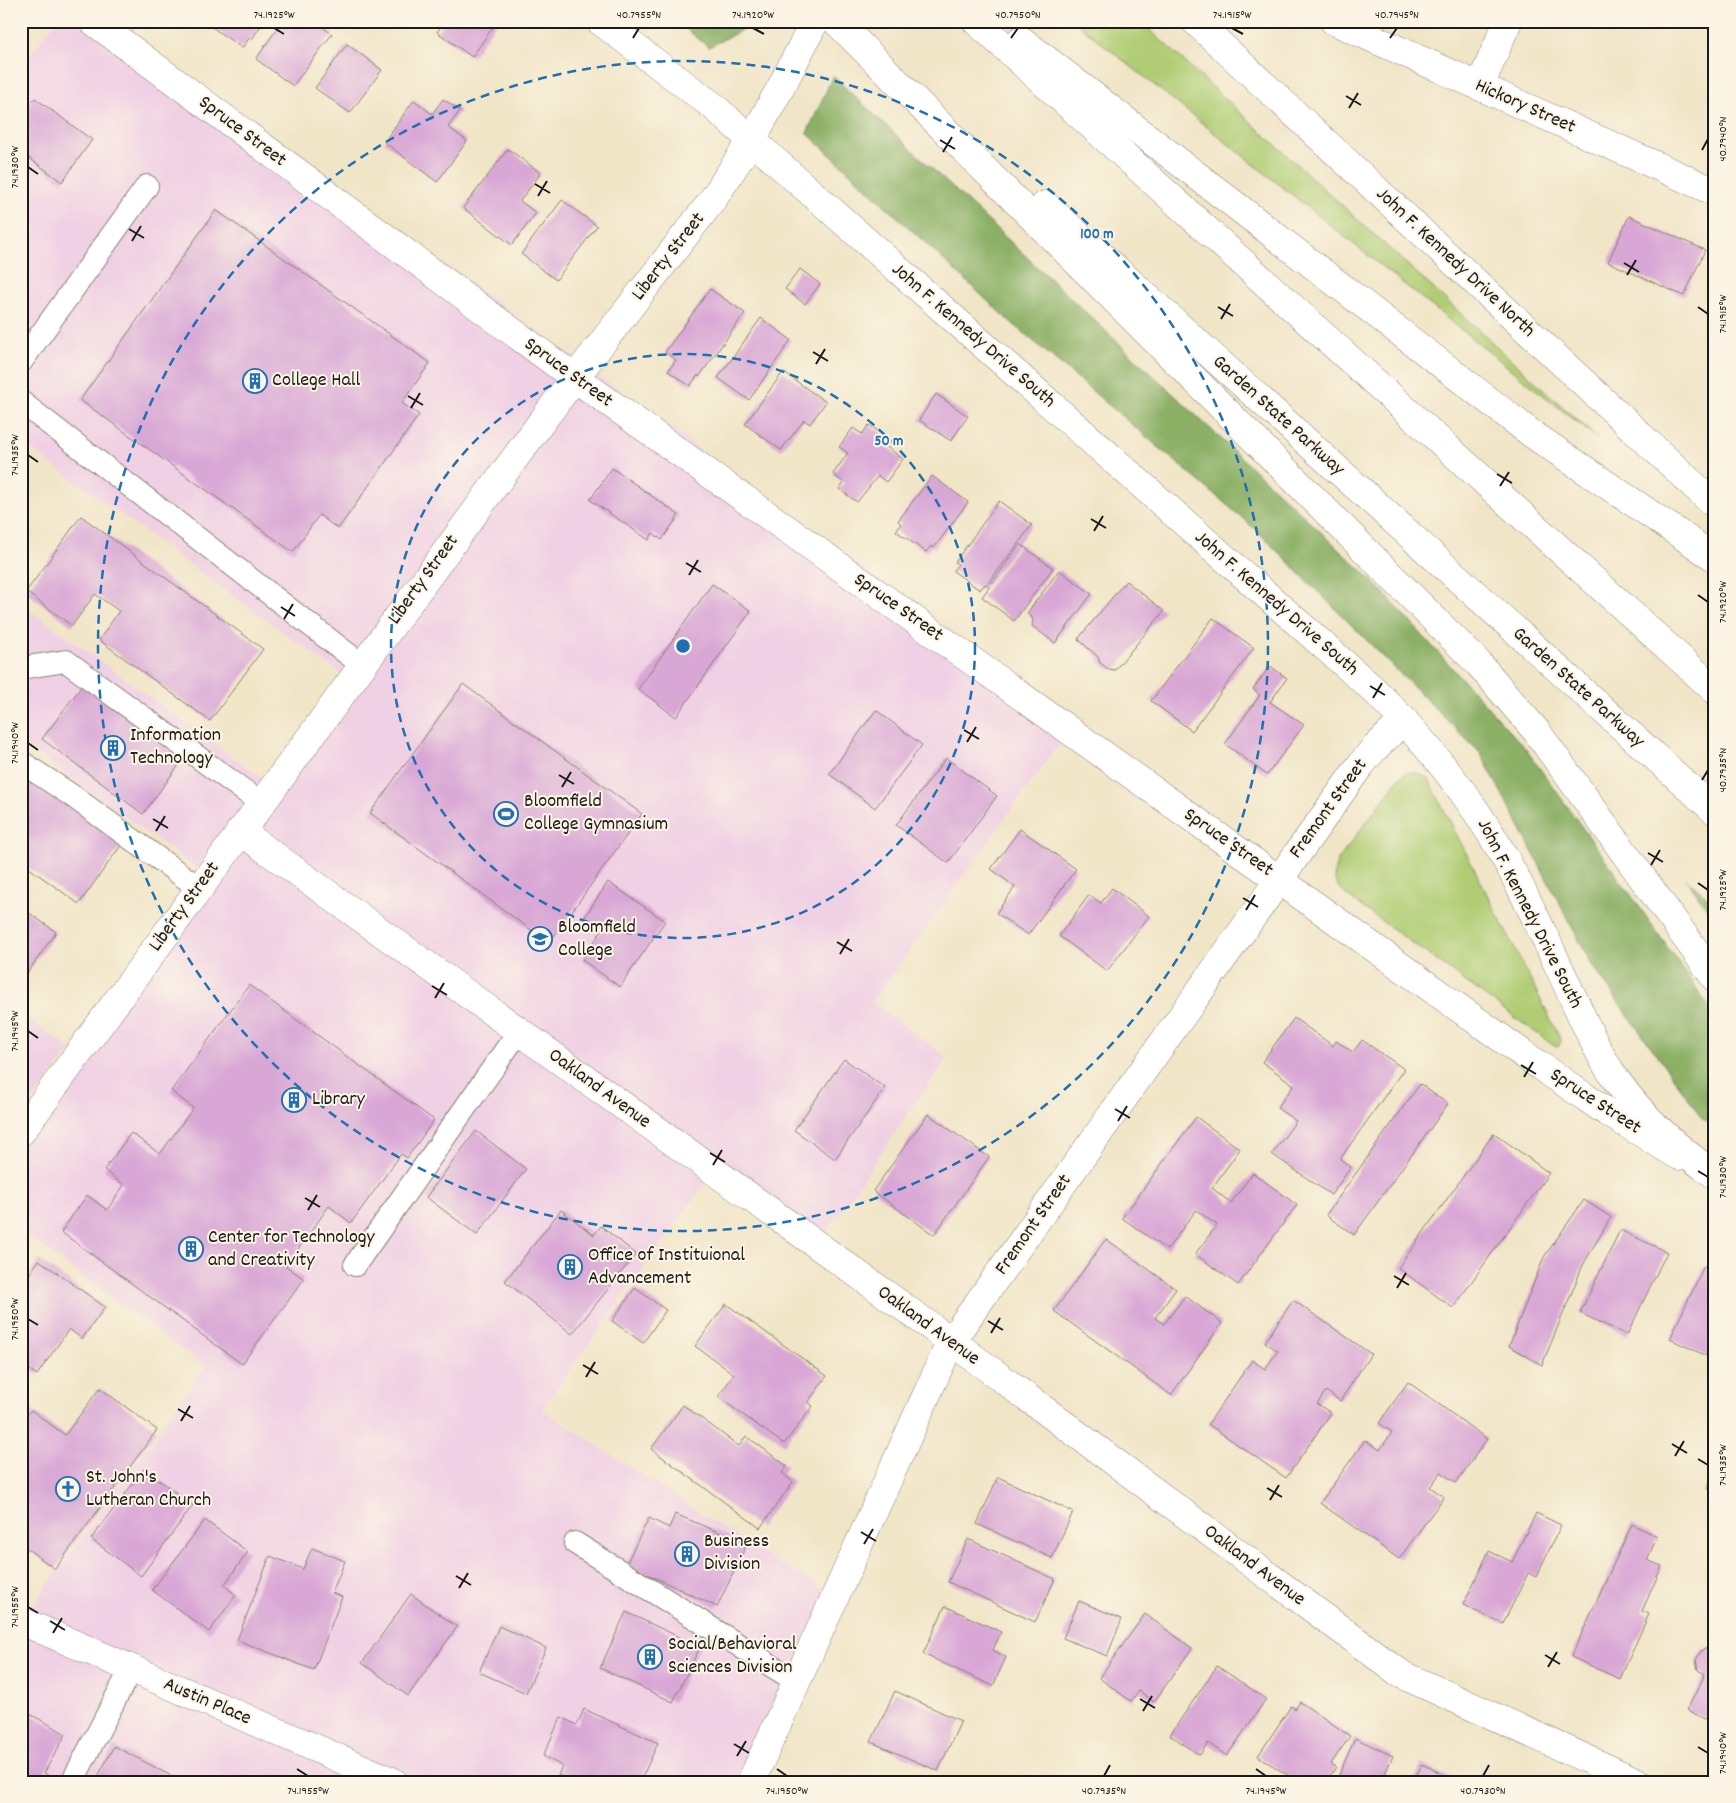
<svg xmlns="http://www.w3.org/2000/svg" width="1736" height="1803" font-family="Dekko,sans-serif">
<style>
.built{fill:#f0d0e4}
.green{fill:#b0cd74;stroke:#667448}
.forest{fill:#8cb066;stroke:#546641}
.building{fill:#d9a7d6}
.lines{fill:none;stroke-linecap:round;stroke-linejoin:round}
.lane-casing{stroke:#868072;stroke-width:24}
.street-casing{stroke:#868072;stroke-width:29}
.secondary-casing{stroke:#868072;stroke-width:29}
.highway-casing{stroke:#868072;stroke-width:29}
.lane{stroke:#fff;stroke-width:22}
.street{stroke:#fff;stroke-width:28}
.secondary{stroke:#fff;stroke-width:28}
.highway{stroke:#fff;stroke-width:28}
.ticks{fill:none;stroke:#1c1c1c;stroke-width:2}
.ring{fill:none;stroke:#1f6fb2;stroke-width:2.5;stroke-dasharray:9 6}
.labels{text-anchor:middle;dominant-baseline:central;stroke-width:4;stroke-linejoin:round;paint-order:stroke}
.street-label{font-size:20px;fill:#1c1c1c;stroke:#fcf5e5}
.poi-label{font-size:20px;fill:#1c1c1c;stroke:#fcf5e5;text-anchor:start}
.centre{fill:#1f6fb2;stroke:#fcf5e5;stroke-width:2.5}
.ring-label{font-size:15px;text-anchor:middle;font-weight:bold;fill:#1f6fb2;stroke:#fcf5e5;stroke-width:4;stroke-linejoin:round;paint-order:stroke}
.neatline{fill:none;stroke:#1c1c1c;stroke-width:2}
.ticks-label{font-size:12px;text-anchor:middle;fill:#1c1c1c}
</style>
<rect width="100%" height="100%" fill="#fcf5e5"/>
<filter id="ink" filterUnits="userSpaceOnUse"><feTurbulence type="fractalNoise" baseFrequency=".02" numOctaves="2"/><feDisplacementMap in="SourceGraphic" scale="10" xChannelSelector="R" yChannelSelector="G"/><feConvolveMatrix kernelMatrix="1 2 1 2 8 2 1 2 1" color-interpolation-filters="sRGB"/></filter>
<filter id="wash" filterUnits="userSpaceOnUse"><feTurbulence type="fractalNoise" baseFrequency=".0096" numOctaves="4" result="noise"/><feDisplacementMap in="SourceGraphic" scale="20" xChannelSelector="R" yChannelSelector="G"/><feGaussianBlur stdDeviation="1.12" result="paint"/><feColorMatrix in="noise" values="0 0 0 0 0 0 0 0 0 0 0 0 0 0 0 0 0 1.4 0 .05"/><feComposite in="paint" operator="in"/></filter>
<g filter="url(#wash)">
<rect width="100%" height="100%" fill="#f1e5c7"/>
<g class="built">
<path d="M56 21H110L1075 722 872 1002 947 1058 817 1245 714 1171 542 1409 747 1544 828 1592 740 1782H21V1607L29 1611 205 1366 21 1231V1138L208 876 21 742V604L273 786 351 681 21 442V250L38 227 21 214V67Z"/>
<path d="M21 1014 71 1049 21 1117Z"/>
</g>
<g class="green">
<path d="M1074 21H1140L1597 438Z"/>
<path d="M1408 772 1418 773 1428 778 1561 1040 1559 1046 1556 1047 1553 1045 1347 896C1334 884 1331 877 1338 860L1400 777Z"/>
</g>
<g class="forest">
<path d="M676 21H759L709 47Z"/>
<path d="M833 76 1372 580 1525 748 1631 895 1715 1015V1125L1703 1119 1592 965 1481 754 1254 528 1005 317 807 133Z"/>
<path d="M1686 879 1715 904V920Z"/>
</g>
<g id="blocks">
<g class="building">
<path d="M207 21H264L252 39 250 37 242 48 206 23Z"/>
<path d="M280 21H315L332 34 293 86 256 59 279 26 278 25Z"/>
<path d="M445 21H494L496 23 472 57 437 32Z"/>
<path d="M347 44 382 70 350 113 315 88Z"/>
<path d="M35 98 92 140 62 182 21 152V116Z"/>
<path d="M443 99 460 111 448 127 467 141 437 182 384 142 414 100 432 114Z"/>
<path d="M508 149 541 173 520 201 536 213 512 245 463 208Z"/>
<path d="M562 200 597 226 556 280 521 254Z"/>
<path d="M216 210 430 363 402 403 419 415 338 529 319 515 293 552 80 400Z"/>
<path d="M1629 216 1705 250 1684 296 1608 262Z"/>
<path d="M800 269 820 284 805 304 785 289Z"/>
<path d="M1715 284V303L1707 300Z"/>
<path d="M710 289 745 313 699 377 698 375 690 386 668 371 676 360 665 352Z"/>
<path d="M761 318 791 340 749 400 718 378Z"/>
<path d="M783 372 826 402 810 424 804 420 781 450 745 424Z"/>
<path d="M936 394 968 416 951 441 919 420Z"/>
<path d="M869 425 884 435 879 441 903 459 886 482 878 476 857 502 839 489 844 483 833 474 848 453 839 447 853 428 862 434Z"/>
<path d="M612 468 679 515 662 540 653 533 649 540 590 500Z"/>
<path d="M932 476 968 502 934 548 931 546 926 552 896 531 901 524 898 521Z"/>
<path d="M999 501 1032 525 987 585 985 584 980 590 953 571 958 564 955 562Z"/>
<path d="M81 516 263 649 210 721 99 640 119 611 95 594 72 626 26 592Z"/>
<path d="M1020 544 1053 568 1014 621 982 597Z"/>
<path d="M1059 570 1092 594 1055 643 1032 626 1033 619 1027 613Z"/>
<path d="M1126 581 1164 611 1115 670 1108 669 1100 663 1098 657 1078 639Z"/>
<path d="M712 584 751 611 676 717 638 689Z"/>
<path d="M1213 618 1254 648 1192 731 1151 701Z"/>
<path d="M1270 666 1287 678 1270 702 1304 725 1267 775 1225 744 1260 695 1253 689Z"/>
<path d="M84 683 184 758 143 814 42 739Z"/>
<path d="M463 684 642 814 549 943 370 813Z"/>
<path d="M876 710 922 745 875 808 829 774Z"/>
<path d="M946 758 997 796 948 863 896 825Z"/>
<path d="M21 768 124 841 79 904 29 868 21 878Z"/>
<path d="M1020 829 1076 869 1028 935 996 913 1015 887 991 869Z"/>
<path d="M608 882 665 921 620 987 582 960 602 930 584 918Z"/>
<path d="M1112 888 1149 916 1107 971 1059 936 1089 895 1101 903Z"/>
<path d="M21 907 56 932 21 982Z"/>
<path d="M249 985 434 1120 407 1158 401 1154 351 1223 329 1206 286 1266 304 1279 242 1364 61 1232 87 1195 107 1210 124 1185 104 1170 131 1133 160 1154 193 1108 171 1091Z"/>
<path d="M1294 1018 1333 1046 1336 1041 1353 1052 1362 1040 1404 1069 1340 1159 1351 1167 1331 1195 1272 1154 1296 1121 1277 1108 1294 1085 1262 1062Z"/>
<path d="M844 1059 885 1088 835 1159 794 1130Z"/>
<path d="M1420 1084 1448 1104 1354 1235 1326 1215Z"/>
<path d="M928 1114 989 1157 934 1235 873 1191Z"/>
<path d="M1196 1117 1240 1149 1212 1188 1231 1203 1253 1173 1297 1205 1238 1285 1195 1254 1217 1225 1196 1210 1167 1250 1122 1218Z"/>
<path d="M476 1131 526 1169 477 1235 426 1197Z"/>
<path d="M1494 1133 1549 1173 1453 1308 1398 1268Z"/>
<path d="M1584 1200 1611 1217 1583 1265 1542 1365 1509 1346 1544 1257Z"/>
<path d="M561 1210 594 1235 601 1226 636 1254 572 1334 505 1281Z"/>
<path d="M1620 1230 1667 1252 1627 1335 1580 1313Z"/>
<path d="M1106 1239 1176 1289 1155 1318 1164 1324 1185 1296 1222 1323 1171 1395 1054 1311Z"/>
<path d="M39 1260 105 1307 82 1339 69 1329 37 1375 21 1364V1286Z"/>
<path d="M1704 1266 1715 1271V1360L1670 1339Z"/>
<path d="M635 1288 666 1310 643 1343 612 1321Z"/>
<path d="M1293 1300 1371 1354 1340 1401 1326 1391 1317 1404 1331 1413 1286 1478 1208 1424 1252 1360 1265 1369 1278 1351 1265 1342Z"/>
<path d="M726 1304 827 1376 808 1402 813 1406 784 1444 718 1397 734 1374 695 1346Z"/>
<path d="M1408 1382 1487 1439 1456 1483 1441 1472 1430 1487 1444 1497 1399 1559 1320 1503 1365 1440 1380 1450 1392 1432 1379 1423Z"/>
<path d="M100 1388 157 1430 55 1569 21 1544V1423L31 1410 65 1435Z"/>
<path d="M683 1405 739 1446 746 1436 787 1466 782 1473 793 1482 760 1528 651 1449Z"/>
<path d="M144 1469 193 1505 141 1576 91 1539Z"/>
<path d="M1715 1472V1492L1707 1489Z"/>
<path d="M998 1477 1073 1512 1052 1558 977 1524Z"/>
<path d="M1536 1513 1561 1525 1536 1577 1528 1573 1503 1624 1463 1605 1489 1551 1512 1562Z"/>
<path d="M675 1514 747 1544 717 1607 626 1564 649 1518 669 1528Z"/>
<path d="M205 1520 248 1552 224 1585 236 1595 209 1632 152 1590Z"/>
<path d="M1632 1524 1657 1537 1647 1560 1662 1566 1642 1611 1649 1614 1620 1679 1571 1657Z"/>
<path d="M968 1539 1055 1579 1035 1622 948 1582Z"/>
<path d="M312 1548 345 1561 332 1593 342 1597 314 1670 237 1640 270 1556 303 1569Z"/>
<path d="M411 1594 457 1627 408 1696 362 1663Z"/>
<path d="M1079 1601 1122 1619 1107 1656 1063 1638Z"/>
<path d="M945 1606 1001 1632 993 1650 1006 1657 993 1686 923 1654Z"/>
<path d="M626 1612 700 1647 673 1702 600 1668Z"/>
<path d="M1145 1614 1192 1648 1154 1702 1139 1691 1131 1701 1099 1678Z"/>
<path d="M499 1626 546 1648 526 1693 479 1672Z"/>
<path d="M1710 1647 1715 1649V1724L1687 1710 1705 1674 1698 1670 1696 1660 1701 1651Z"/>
<path d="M1217 1666 1266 1699 1227 1756 1208 1743 1200 1755 1170 1735Z"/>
<path d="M895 1691 961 1721 938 1771 871 1742Z"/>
<path d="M1300 1702 1350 1736 1331 1764 1336 1767 1326 1782H1298L1258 1756 1291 1706 1295 1709Z"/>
<path d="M21 1709 66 1734 44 1773 51 1777 48 1782H21Z"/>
<path d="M584 1709 658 1743 640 1782H573L558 1775 562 1766 543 1756 561 1717 577 1725Z"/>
<path d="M1355 1738 1393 1756 1381 1782H1336Z"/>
<path d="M114 1746 183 1782H95Z"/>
<path d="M1422 1764 1459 1782H1413Z"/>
<path d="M1492 1777 1502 1782H1490Z"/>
</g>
</g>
</g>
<g filter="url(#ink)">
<use href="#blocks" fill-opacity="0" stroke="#868072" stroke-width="1"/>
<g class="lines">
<defs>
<g id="lane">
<path d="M21 362 147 186"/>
<path d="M21 402 362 665"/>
<path d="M21 668 66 661 261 803"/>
<path d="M21 762 71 795 199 888"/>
<path d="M355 1265 519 1031"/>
<path d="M575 1543 796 1681"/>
<path d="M72 1782 131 1669"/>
</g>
<g id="street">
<path d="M93 21 575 378 1543 1068 1607 1112 1679 1156"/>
<path d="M1334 21 1715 192"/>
<path d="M1480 86 1508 21"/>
<path d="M240 831 951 1341 1401 1674 1637 1782"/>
<path d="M21 1621 394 1782"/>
<path d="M751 1782 951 1341 1359 767 1373 750 1404 720"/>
</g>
<g id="secondary">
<path d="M600 21 713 106 1375 691C1426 742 1469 794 1505 858 1531 905 1553 955 1576 1004 1588 1030 1600 1057 1617 1081 1643 1118 1678 1149 1715 1175"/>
<path d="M1195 21 1715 505"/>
<path d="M21 1132 478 508 557 401 711 202 751 141 781 87 815 21"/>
</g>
<g id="highway">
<path d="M836 21 1479 664 1537 732 1715 978"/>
<path d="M976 21 1715 690"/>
<path d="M1021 40 1532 434 1715 558"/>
<path d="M1045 205 1715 811"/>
</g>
</defs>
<use href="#lane" class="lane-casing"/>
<use href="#street" class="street-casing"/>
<use href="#secondary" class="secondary-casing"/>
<use href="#highway" class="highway-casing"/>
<use href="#lane" class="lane"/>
<use href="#street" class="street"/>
<use href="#secondary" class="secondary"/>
<use href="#highway" class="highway"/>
</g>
</g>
<path class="ticks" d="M274 28 284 34M753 28 764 34M1232 28 1243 34M633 38 639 28M1011 38 1018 28M1390 38 1397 28M1346 96 1361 105M1349 108 1358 93M940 140 955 149M1702 150 1708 139M943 152 952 137M28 167 38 174M535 184 550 193M538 196 547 181M129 229 144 238M132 241 141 226M1624 263 1639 272M1627 275 1636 260M1218 307 1233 316M1698 307 1708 314M1221 319 1230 304M813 352 828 361M816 364 825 349M408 396 423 405M411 408 420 393M28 455 38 462M1497 474 1512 483M1500 486 1509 472M1091 519 1106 528M1094 531 1103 516M686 563 701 572M689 575 698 560M1698 595 1708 602M281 607 295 616M284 619 293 604M1370 686 1385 695M1373 698 1382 683M964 730 979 739M967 742 976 727M28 743 38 750M559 775 574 784M1702 780 1708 770M562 787 571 772M153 819 168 828M156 831 165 816M1648 853 1663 862M1651 865 1660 850M1698 883 1708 890M1243 898 1258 907M1246 910 1255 895M837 942 852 951M840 954 849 939M432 986 447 995M435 998 444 983M28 1031 38 1038M1521 1065 1536 1074M1524 1077 1533 1062M1115 1109 1130 1118M1118 1121 1127 1106M710 1153 725 1162M713 1165 722 1150M1698 1171 1708 1177M305 1198 320 1207M308 1210 317 1195M1394 1276 1409 1285M1397 1288 1406 1273M28 1319 38 1325M988 1321 1003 1330M991 1333 1000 1318M583 1365 598 1374M586 1377 595 1362M178 1409 193 1418M181 1421 190 1406M1672 1444 1687 1453M1675 1456 1684 1441M1698 1459 1708 1465M1267 1488 1282 1497M1270 1500 1279 1485M861 1532 876 1541M864 1544 873 1529M456 1576 471 1585M459 1588 468 1573M28 1607 38 1613M50 1621 65 1630M53 1633 62 1618M1545 1655 1560 1664M1548 1667 1557 1652M1140 1699 1155 1708M1143 1711 1152 1696M734 1744 749 1753M1698 1747 1708 1753M737 1756 746 1741M297 1769 308 1776M777 1769 787 1776M1256 1769 1266 1776M1104 1776 1110 1765M1483 1776 1489 1765"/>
<g class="ring">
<circle cx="683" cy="646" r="292"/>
<circle cx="683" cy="646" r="585"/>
</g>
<defs>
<symbol id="building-ring" viewBox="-11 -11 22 22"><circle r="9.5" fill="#fcf5e5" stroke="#1f6fb2" stroke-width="1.5"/><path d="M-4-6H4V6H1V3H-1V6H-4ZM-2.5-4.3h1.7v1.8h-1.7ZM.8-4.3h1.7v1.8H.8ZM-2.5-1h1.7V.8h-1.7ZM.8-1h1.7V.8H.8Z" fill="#1f6fb2"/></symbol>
<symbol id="stadium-ring" viewBox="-11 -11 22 22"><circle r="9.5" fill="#fcf5e5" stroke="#1f6fb2" stroke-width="1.5"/><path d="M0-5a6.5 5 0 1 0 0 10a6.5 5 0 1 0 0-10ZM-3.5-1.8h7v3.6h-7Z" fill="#1f6fb2"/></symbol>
<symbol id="university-ring" viewBox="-11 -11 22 22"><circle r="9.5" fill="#fcf5e5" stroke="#1f6fb2" stroke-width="1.5"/><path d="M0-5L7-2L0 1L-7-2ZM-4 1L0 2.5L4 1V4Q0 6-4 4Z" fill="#1f6fb2"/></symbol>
<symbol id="church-ring" viewBox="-11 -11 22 22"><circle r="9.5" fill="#fcf5e5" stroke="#1f6fb2" stroke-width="1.5"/><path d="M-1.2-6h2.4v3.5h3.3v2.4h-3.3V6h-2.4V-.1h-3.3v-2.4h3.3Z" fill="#1f6fb2"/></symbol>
</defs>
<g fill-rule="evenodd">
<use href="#building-ring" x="241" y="367" width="28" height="28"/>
<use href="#building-ring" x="99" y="734" width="28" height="28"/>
<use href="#stadium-ring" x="492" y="800" width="28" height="28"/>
<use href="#university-ring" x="526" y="925" width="28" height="28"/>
<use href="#building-ring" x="280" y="1086" width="28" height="28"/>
<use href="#building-ring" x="177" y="1235" width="28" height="28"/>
<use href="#building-ring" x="556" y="1253" width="28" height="28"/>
<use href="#church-ring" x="54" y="1475" width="28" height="28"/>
<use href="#building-ring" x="673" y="1540" width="28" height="28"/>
<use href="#building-ring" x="636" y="1643" width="28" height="28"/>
</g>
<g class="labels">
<g class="street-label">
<text transform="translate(1525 107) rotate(24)">Hickory Street</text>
<text transform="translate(242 132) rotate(37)">Spruce Street</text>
<text transform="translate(669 257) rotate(-52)">Liberty Street</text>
<text transform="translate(1455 263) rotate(43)">John F. Kennedy Drive North</text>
<text transform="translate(973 336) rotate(41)">John F. Kennedy Drive South</text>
<text transform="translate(568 373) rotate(36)">Spruce Street</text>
<text transform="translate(1278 416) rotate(42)">Garden State Parkway</text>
<text transform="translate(424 580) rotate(-54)">Liberty Street</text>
<text transform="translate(1276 604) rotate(41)">John F. Kennedy Drive South</text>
<text transform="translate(898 608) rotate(35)">Spruce Street</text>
<text transform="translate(1578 688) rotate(42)">Garden State Parkway</text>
<text transform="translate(1329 809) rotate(-54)">Fremont Street</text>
<text transform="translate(1228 843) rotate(35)">Spruce Street</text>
<text transform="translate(185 907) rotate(-54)">Liberty Street</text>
<text transform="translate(1529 914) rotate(63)">John F. Kennedy Drive South</text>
<text transform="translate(599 1089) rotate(36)">Oakland Avenue</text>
<text transform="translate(1595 1102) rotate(33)">Spruce Street</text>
<text transform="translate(1034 1225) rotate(-55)">Fremont Street</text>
<text transform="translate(928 1326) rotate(36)">Oakland Avenue</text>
<text transform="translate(1254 1566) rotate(37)">Oakland Avenue</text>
<text transform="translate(207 1702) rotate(23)">Austin Place</text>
</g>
<g class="poi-label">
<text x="272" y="381">College Hall</text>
<text x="130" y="736">Information<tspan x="130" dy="23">Technology</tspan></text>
<text x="524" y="802">Bloomfield<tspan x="524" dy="23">College Gymnasium</tspan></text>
<text x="558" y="928">Bloomfield<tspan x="558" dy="23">College</tspan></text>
<text x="312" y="1100">Library</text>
<text x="208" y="1238">Center for Technology<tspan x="208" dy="23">and Creativity</tspan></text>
<text x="588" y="1256">Office of Instituional<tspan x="588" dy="23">Advancement</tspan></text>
<text x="86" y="1478">St. John's<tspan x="86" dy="23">Lutheran Church</tspan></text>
<text x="704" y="1542">Business<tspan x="704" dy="23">Division</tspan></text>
<text x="668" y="1645">Social/Behavioral<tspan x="668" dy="23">Sciences Division</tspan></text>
</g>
</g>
<circle cx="683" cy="646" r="8" class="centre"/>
<g class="ring-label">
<text x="1097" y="238">100 m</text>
<text x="889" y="445">50 m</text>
</g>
<rect width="1736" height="1803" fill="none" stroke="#fcf5e5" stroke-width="55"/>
<rect x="28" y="28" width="1680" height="1748" class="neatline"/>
<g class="ticks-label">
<text x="274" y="18">74.1925°W</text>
<text x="639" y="18">40.7955°N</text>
<text x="753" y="18">74.1920°W</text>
<text x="1018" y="18">40.7950°N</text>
<text x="1232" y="18">74.1915°W</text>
<text x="1397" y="18">40.7945°N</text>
<text transform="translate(1722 139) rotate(-90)" y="4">40.7940°N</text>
<text transform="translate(14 167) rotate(-90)" y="4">74.1930°W</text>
<text transform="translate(1722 314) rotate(-90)" y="4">74.1915°W</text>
<text transform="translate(14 455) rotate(-90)" y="4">74.1935°W</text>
<text transform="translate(1722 602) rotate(-90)" y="4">74.1920°W</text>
<text transform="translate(14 743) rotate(-90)" y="4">74.1940°W</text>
<text transform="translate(1722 770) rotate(-90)" y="4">40.7935°N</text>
<text transform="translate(1722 890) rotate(-90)" y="4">74.1925°W</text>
<text transform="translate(14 1031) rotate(-90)" y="4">74.1945°W</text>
<text transform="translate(1722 1177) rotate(-90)" y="4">74.1930°W</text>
<text transform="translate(14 1319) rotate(-90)" y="4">74.1950°W</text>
<text transform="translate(1722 1465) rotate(-90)" y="4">74.1935°W</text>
<text transform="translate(14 1607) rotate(-90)" y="4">74.1955°W</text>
<text transform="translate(1722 1753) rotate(-90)" y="4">74.1940°W</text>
<text x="308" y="1794">74.1955°W</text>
<text x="787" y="1794">74.1950°W</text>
<text x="1104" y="1794">40.7935°N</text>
<text x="1266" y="1794">74.1945°W</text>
<text x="1483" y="1794">40.7930°N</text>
</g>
</svg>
